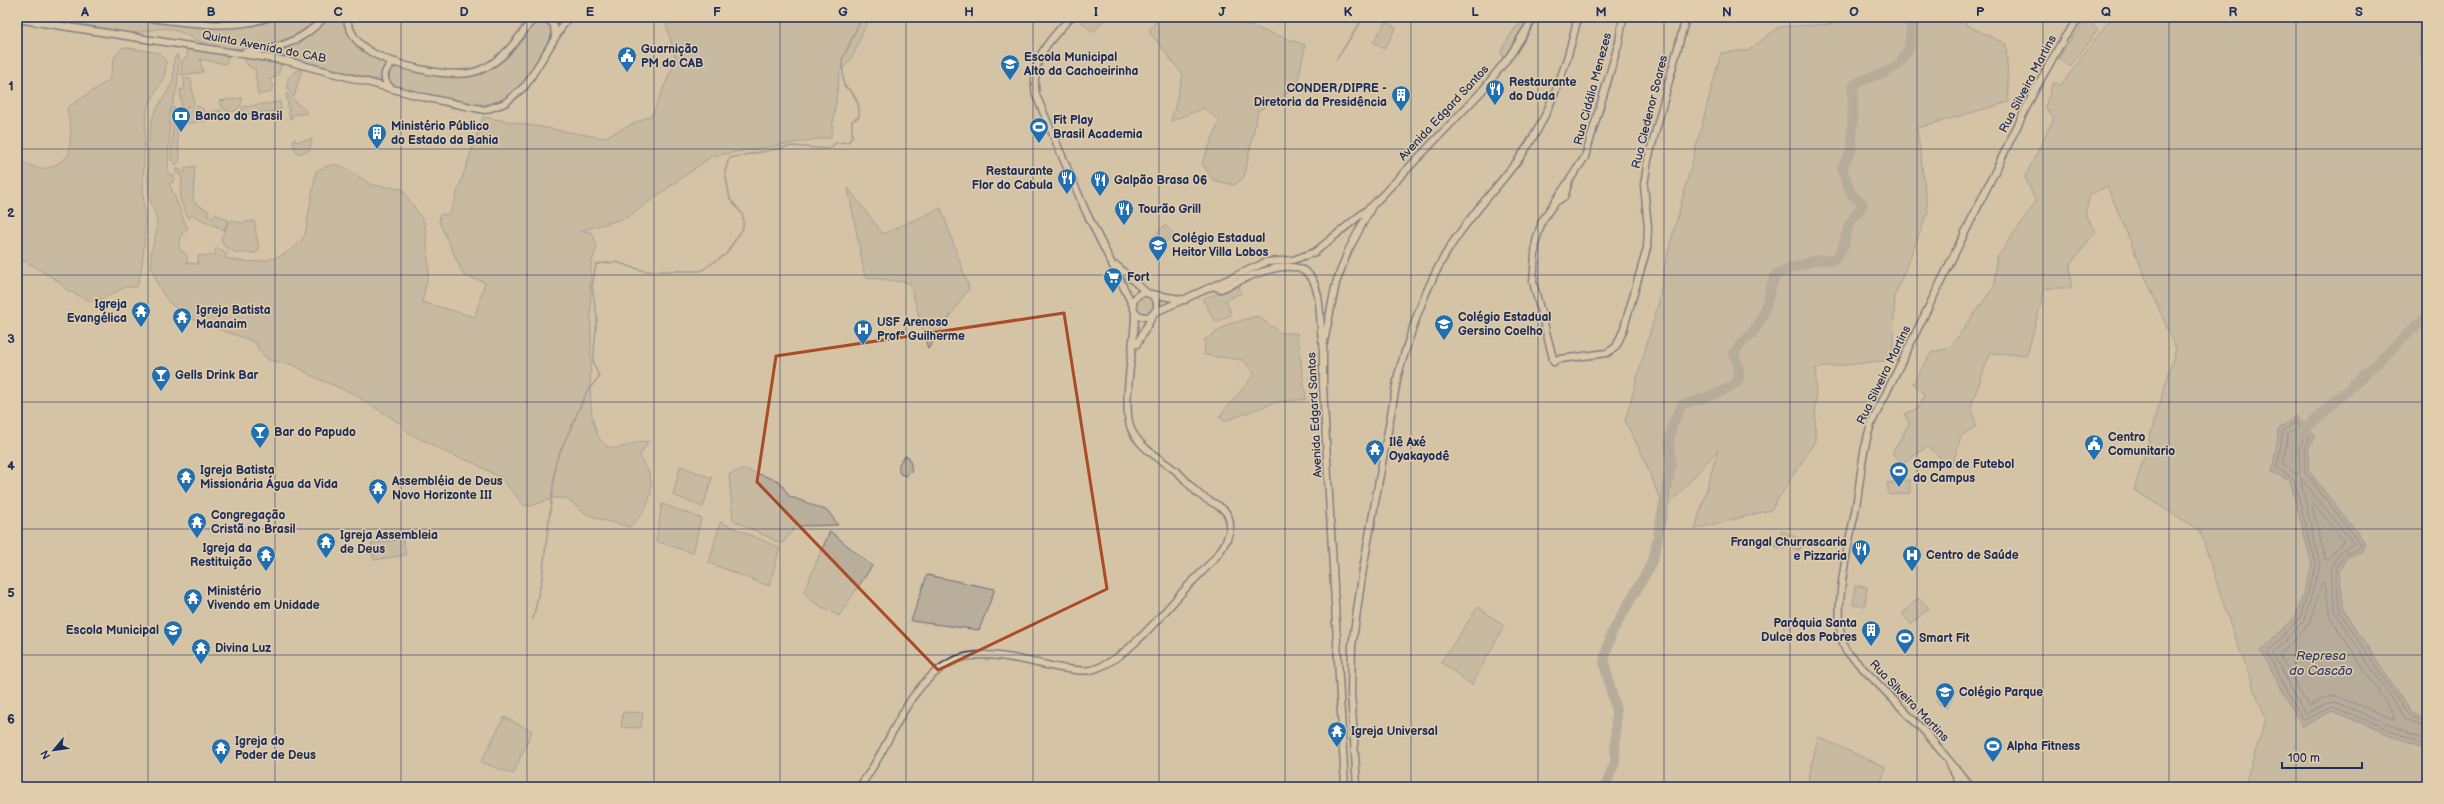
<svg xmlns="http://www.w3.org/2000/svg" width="2444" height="804" font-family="'Balsamiq Sans',sans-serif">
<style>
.green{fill:#b9ae9c;stroke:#6a6e7d}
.water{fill:#938f8d;stroke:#63697a}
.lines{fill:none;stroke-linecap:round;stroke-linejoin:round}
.shore{stroke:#4b5571;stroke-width:1}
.stream{stroke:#63697a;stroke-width:1.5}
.river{stroke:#938f8d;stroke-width:10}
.secondary-casing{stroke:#1b2f5e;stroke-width:9}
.secondary{stroke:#e1cdab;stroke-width:6}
.marked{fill:none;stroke:#aa4c25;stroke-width:3;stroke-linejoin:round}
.grid{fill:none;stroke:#1b2f5e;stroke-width:1;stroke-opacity:0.55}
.labels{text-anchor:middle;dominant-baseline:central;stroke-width:3;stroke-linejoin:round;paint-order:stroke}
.street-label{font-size:12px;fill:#1b2f5e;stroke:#e1cdab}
.poi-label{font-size:12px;font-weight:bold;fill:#1b2f5e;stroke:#e1cdab;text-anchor:start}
.water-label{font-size:13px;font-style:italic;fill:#2d3d65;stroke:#e1cdab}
.neatline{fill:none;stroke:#1b2f5e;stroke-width:1.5}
.grid-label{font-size:13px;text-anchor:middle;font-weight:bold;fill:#1b2f5e}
</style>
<rect width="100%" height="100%" fill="#d5c3a6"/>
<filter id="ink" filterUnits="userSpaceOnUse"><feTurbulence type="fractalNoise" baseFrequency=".025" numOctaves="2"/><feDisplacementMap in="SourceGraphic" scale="8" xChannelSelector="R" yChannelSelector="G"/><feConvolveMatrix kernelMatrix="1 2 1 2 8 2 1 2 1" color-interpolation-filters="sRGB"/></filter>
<g filter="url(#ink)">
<g class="green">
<path d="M30 17H121L185 26 221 28 263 23 281 17H319C290 46 245 55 206 44 193 40 183 31 169 29 156 27 145 32 133 33 123 33 112 29 103 28 79 24 54 21 30 17Z"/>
<path d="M331 17H342C348 41 365 54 386 64L381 72 382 81 275 54 298 45Z"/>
<path d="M664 17H872C856 36 861 54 840 70L831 137 712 156 628 217 580 231 591 232C603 254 591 251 591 269 590 292 591 316 591 339 592 364 584 426 604 444 618 456 634 438 648 442L640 455C642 463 646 467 649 474 656 494 645 513 630 527L602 520 585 513 566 498H554L531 506 524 505 501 478 474 463 450 454 409 433 400 423 352 393 316 378 294 365 269 360 259 351 256 343C229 330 190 325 169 302 160 292 151 271 151 257 151 246 158 235 157 222 156 212 151 205 149 196 147 179 148 136 152 120 156 105 168 95 173 80 175 71 171 60 177 54L179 61 177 88 170 113 168 173 171 176 174 175 173 182 169 183 187 228 186 232 183 231 178 248 187 255V263L198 264V256L215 255 216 248 227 252 225 258C253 266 288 262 305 235L316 171 333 164 344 167 371 185 402 189 425 223 429 271 422 302 475 317 485 282 464 276 439 222 440 215 450 214 483 117 603 138 652 115 676 59Z"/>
<path d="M1086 17H1106L1094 32 1082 23Z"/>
<path d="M1159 17H1225L1305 45 1297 87 1258 111 1244 177 1234 185 1213 180 1202 163 1220 121 1204 108 1171 121 1183 75 1149 31Z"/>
<path d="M1834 17H1966V25L2006 44 2009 102 1917 128 1928 212 1895 295 1892 360 1816 368 1815 441 1771 510 1695 529 1718 450 1664 510 1643 456 1625 421 1659 301 1665 264 1721 53 1749 50 1779 27 1833 24Z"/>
<path d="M2112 17H2427V719L2411 713 2344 611 2339 571 2347 557 2362 553 2366 544 2308 470V450L2290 480 2312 565 2296 616 2261 651 2332 711 2427 750V787H2244L2266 719 2230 624 2200 530 2134 490 2176 349 2107 186 2090 195 2085 214 2096 232 2070 264 2071 288H2045L2027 355 1990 353 1971 406 1976 426 1961 436 1951 468 1928 446 1904 463 1892 454 1909 424 1905 414 1917 409 1925 395 1913 383 1932 352 1950 348 1995 285 1996 259 2036 202 2025 177 2054 118 2045 107 2053 83 2061 85Z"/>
<path d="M1528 20 1503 59 1501 50 1516 27Z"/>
<path d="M2086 20 2098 29 2070 67 2059 59 2065 47Z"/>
<path d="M540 21 550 24 552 32 550 38C541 53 533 72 521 85 488 123 434 96 394 85L389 80 390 71 397 67C439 67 464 94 505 60 518 48 525 31 540 21Z"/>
<path d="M1386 22 1396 28 1384 49 1373 42Z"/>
<path d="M123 47 160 53 166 62 165 75 147 108 145 129 143 187 145 232 142 266 137 287H125L103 299 91 301 68 291 58 281 17 256V160C43 171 47 173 69 155L71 130 67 108 109 80 115 56Z"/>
<path d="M190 48 224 51 228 59 226 64 200 59 203 72 181 75 182 61 188 56 186 52Z"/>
<path d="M243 56 283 60 278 75 269 80 274 85 271 92 258 95 255 69 248 66Z"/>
<path d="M302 69 294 97C282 86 286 74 302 69Z"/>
<path d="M184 78 191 79 194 103 191 107 186 106 187 114 197 106 202 108 205 113 221 110 222 118 183 124 180 89 184 90Z"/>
<path d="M286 93 308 113 292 115V118L290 119Z"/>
<path d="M242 98 241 105 234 112 224 110 219 101Z"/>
<path d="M280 102 281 110 243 115 242 107Z"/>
<path d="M174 107 180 160 176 165 171 160Z"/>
<path d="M295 139 296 142 312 139 310 150 298 154 294 147 293 140Z"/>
<path d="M195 166 193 200 196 204 209 211 208 215 213 218 215 214 228 220 224 230 192 215 189 219 180 200 182 176 176 173V168L183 172H186L185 168Z"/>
<path d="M848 188 883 234 941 208 969 288 928 349 910 283 865 277Z"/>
<path d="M230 220 241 223 254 221 259 249 256 253H237L224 246 221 238Z"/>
<path d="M1165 225 1174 234 1158 250 1149 241Z"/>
<path d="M1239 286 1241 293 1226 300 1231 315 1216 322 1202 299Z"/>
<circle cx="1145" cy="306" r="9"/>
<path d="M1257 316 1281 333H1297L1306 399 1276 402 1225 421 1219 417 1255 374 1243 360 1204 355 1205 340 1227 325Z"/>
<path d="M905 456 909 457 912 470 906 476 900 474C897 466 899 462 905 456Z"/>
<path d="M680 466 712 478 703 507 673 495Z"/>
<path d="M744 469 779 481 789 496 828 511 838 525 796 526 782 544 733 520 729 474Z"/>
<path d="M1910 480V493L1889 495 1887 483Z"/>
<path d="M662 504 701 518 693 553 656 541Z"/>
<path d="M720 522 780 548 769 586 709 563Z"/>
<path d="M830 531 872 566 839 616 810 600 804 591Z"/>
<path d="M1782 531 1802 540 1800 550 1793 549V545L1788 543 1784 549 1776 547 1775 542 1782 539 1780 533Z"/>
<path d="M403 539 406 555 374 560 371 544Z"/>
<path d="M927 575 995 589 979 630 911 621Z"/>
<path d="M1855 586 1867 587 1865 606 1853 605Z"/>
<path d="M1918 598 1929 608 1911 624 1902 614Z"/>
<path d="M1478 607 1504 626 1472 685 1441 662Z"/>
<path d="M1945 685 1956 691 1947 708 1936 702Z"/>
<path d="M623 712 643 713 641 728 621 727Z"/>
<path d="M504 717 532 731 513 774 481 762Z"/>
<path d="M1818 737 1885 767 1880 787H1807Z"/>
</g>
<path class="water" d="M2296 416 2316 436 2308 450V470L2366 544 2362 553 2347 557 2339 571 2344 611 2411 713 2427 719V750L2332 711 2302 727 2261 651 2296 616 2312 565 2290 480 2272 472 2279 429Z"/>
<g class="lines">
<g class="shore">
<path d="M2295 429 2304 438 2299 449 2300 473 2298 475 2283 465 2288 434Z"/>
<path d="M2313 503 2344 541 2328 559 2325 558 2312 506Z"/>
<path d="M2325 583 2331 618 2395 717V719L2335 696 2327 697 2308 706 2280 655 2309 623 2322 584Z"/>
<path d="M2427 723 2408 715 2340 613 2335 569 2345 554 2358 550 2361 545 2305 472 2304 450 2310 437 2295 422 2283 431 2277 468 2294 479 2316 566 2300 618 2267 653 2303 720 2333 707 2427 745"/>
<path d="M2427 728 2404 718 2336 614 2330 569 2340 551 2354 544 2300 477 2320 566 2304 620 2273 654 2305 714 2329 703 2335 702 2427 740"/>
</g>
<g class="stream">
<path d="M1336 60 1364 17"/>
<path d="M533 619 542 578 556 461 587 391 599 377 593 362 597 318 592 287 596 264 616 262 644 271H701L726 254 743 228V215L730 199 725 172 729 158 792 146 828 149 836 143 848 142 852 137V121L859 117C860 104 855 93 844 86L842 60 862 17"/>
</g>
<g class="river">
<path d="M2424 17 2423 45 2427 66"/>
<path d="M2297 437 2427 316"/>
<path d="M1605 787 1615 762 1616 711 1604 662 1611 634 1649 568 1655 552 1671 465 1669 442 1672 425 1682 405C1694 401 1736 390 1739 378 1741 372 1736 360 1734 354 1740 342 1752 336 1758 325 1768 308 1768 291 1776 274L1815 260H1834L1843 247 1849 224 1863 204 1851 193 1842 168 1852 149 1853 86C1862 78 1873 77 1884 73 1911 61 1912 42 1910 17"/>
</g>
<defs>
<g id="secondary">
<path d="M142 17C182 22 231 31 270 17"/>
<path d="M346 17C349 29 355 41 365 48 388 65 453 81 480 70 504 60 519 38 534 17"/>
<path d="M1071 17C1048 42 1030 58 1036 95L1086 212 1133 306"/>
<path d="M17 19 287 61 423 97 485 110 505 103 526 85 568 17"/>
<path d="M530 23C539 18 546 16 554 25L555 36"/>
<path d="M245 52C277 50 303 41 325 17"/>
<path d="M391 88C381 79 383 68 396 62"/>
<path d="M1554 203 1564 197 1568 185"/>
<path d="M1117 266 1147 293"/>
<path d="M1215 287 1221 289C1250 277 1307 244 1317 292 1321 307 1320 325 1322 341"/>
<circle cx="1145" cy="305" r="12"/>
<path d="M1151 294 1185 300"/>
<path d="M1156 312 1266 262 1293 260 1315 252 1369 208"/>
<path d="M1137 344 1153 315"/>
<path d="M1553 360 1607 353 1616 347 1623 331 1647 248 1648 228 1644 185 1648 160 1686 17"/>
<path d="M1554 362 1533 282 1536 241 1542 221 1585 157 1619 42 1623 17"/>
<path d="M1950 764 1961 787"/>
<path d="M859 787C892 747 902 688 951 662 984 646 1027 662 1061 668 1070 669 1081 672 1091 670 1126 661 1162 614 1186 588 1201 572 1229 550 1230 526 1230 506 1213 505 1200 495 1191 488 1185 478 1176 471 1161 459 1143 450 1133 433 1119 411 1136 341 1135 312"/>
<path d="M1345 787 1323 386V347L1336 283 1348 251 1372 206 1482 91 1511 54 1534 17"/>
<path d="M1357 787 1351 692 1352 646 1363 569 1398 375C1411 331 1425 286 1450 247 1471 214 1498 187 1521 156 1550 116 1567 65 1578 17"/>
<path d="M1971 787 1926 733 1846 651C1830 620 1848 546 1855 512 1861 481 1861 452 1872 422L2036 88 2064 38 2080 17"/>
</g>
</defs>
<use href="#secondary" class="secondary-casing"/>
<use href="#secondary" class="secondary"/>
</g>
</g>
<path d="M0 0H2444V804H0ZM1064 313 1107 589 938 670 757 482 776 356Z" fill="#d5c3a6" fill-opacity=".55" fill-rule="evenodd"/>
<path class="marked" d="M1064 313 1107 589 938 670 757 482 776 356Z"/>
<path class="grid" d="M148 17V787M275 17V787M401 17V787M527 17V787M654 17V787M780 17V787M906 17V787M1033 17V787M1159 17V787M1285 17V787M1411 17V787M1538 17V787M1664 17V787M1790 17V787M1917 17V787M2043 17V787M2169 17V787M2296 17V787M17 149H2427M17 275H2427M17 402H2427M17 529H2427M17 655H2427"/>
<defs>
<symbol id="civic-pin" viewBox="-11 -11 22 30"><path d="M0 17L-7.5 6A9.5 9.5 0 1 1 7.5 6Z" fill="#1f6fb2" stroke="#e1cdab"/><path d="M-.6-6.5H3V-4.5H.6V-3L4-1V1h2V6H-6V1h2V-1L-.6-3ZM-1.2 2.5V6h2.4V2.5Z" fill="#fff"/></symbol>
<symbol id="school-pin" viewBox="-11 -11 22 30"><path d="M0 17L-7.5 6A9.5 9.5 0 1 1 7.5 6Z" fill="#1f6fb2" stroke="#e1cdab"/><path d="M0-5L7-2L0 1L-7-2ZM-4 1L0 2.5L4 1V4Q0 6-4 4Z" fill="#fff"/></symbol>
<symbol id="restaurant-pin" viewBox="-11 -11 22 30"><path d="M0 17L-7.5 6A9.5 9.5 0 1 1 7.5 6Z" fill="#1f6fb2" stroke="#e1cdab"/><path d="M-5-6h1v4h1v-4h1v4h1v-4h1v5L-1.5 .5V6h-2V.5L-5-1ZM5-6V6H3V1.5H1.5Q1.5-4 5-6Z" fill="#fff"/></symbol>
<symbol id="building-pin" viewBox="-11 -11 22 30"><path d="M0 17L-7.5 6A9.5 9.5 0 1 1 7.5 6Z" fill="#1f6fb2" stroke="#e1cdab"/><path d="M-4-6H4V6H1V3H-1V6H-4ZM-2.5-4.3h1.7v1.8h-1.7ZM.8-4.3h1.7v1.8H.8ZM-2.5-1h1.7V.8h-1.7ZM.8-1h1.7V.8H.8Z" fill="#fff"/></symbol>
<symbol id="bank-pin" viewBox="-11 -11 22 30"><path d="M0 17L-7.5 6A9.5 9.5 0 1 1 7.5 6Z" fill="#1f6fb2" stroke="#e1cdab"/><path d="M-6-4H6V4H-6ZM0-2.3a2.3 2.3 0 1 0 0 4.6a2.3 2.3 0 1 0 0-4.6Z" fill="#fff"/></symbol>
<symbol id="stadium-pin" viewBox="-11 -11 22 30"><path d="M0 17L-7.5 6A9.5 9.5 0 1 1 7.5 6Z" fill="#1f6fb2" stroke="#e1cdab"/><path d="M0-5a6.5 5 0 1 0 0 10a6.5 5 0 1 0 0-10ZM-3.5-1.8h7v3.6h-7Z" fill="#fff"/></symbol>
<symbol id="supermarket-pin" viewBox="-11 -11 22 30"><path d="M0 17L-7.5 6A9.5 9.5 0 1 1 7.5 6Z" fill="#1f6fb2" stroke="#e1cdab"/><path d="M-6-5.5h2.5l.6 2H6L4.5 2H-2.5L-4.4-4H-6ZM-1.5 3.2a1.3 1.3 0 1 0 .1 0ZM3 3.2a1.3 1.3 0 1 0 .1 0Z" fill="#fff"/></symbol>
<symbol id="temple-pin" viewBox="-11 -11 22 30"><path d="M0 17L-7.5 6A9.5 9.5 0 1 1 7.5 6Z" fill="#1f6fb2" stroke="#e1cdab"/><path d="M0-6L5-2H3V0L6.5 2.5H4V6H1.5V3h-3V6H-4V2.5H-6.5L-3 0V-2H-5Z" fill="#fff"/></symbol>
<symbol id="hospital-pin" viewBox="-11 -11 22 30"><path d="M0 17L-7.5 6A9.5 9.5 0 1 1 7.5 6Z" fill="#1f6fb2" stroke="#e1cdab"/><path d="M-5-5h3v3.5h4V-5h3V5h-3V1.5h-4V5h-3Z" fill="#fff"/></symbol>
<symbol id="bar-pin" viewBox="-11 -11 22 30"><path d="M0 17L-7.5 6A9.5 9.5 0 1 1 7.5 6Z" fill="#1f6fb2" stroke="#e1cdab"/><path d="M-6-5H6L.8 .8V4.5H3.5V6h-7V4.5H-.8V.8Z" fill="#fff"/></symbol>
</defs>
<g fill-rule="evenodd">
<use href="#civic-pin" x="616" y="45" width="22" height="30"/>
<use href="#school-pin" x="999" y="53" width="22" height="30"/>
<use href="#restaurant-pin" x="1484" y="78" width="22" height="30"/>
<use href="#building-pin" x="1390" y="84" width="22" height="30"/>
<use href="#bank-pin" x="170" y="105" width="22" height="30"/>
<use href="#stadium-pin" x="1028" y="116" width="22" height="30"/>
<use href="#building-pin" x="366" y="122" width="22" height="30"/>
<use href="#restaurant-pin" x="1056" y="167" width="22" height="30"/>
<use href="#restaurant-pin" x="1089" y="169" width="22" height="30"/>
<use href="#restaurant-pin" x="1113" y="198" width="22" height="30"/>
<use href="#school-pin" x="1147" y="234" width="22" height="30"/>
<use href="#supermarket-pin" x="1102" y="266" width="22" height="30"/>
<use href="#temple-pin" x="130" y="300" width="22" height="30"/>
<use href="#temple-pin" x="171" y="306" width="22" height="30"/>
<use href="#school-pin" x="1433" y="313" width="22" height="30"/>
<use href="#hospital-pin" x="852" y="318" width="22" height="30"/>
<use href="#bar-pin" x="150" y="364" width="22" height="30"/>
<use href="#bar-pin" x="249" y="421" width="22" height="30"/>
<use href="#civic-pin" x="2083" y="433" width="22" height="30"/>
<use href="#temple-pin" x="1364" y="438" width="22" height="30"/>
<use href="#stadium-pin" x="1888" y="460" width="22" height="30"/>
<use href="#temple-pin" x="175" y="466" width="22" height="30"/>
<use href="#temple-pin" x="367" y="477" width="22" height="30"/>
<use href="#temple-pin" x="186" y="511" width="22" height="30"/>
<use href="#temple-pin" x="315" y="531" width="22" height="30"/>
<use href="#restaurant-pin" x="1850" y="538" width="22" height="30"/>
<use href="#temple-pin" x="255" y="544" width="22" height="30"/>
<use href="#hospital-pin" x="1901" y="544" width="22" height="30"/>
<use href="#temple-pin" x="182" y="587" width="22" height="30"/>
<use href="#school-pin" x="162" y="619" width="22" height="30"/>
<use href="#building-pin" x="1860" y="619" width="22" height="30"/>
<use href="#stadium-pin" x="1894" y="627" width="22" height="30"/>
<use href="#temple-pin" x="190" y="637" width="22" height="30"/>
<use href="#school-pin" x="1934" y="681" width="22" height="30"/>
<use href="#temple-pin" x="1326" y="720" width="22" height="30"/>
<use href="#stadium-pin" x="1982" y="735" width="22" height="30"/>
<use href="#temple-pin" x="210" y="737" width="22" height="30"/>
</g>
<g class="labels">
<g class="street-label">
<text transform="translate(264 47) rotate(11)">Quinta Avenida do CAB</text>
<text transform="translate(2028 84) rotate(-62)">Rua Silveira Martins</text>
<text transform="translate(1593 89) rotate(-75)">Rua Cidália Menezes</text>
<text transform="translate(1650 112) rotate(-76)">Rua Cledenor Soares</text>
<text transform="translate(1444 113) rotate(-47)">Avenida Edgard Santos</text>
<text transform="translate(1884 375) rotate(-64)">Rua Silveira Martins</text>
<text transform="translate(1315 415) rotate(-93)">Avenida Edgard Santos</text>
<text transform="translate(1909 701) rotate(46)">Rua Silveira Martins</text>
</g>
<g class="poi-label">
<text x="641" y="49">Guarnição<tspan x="641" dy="14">PM do CAB</tspan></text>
<text x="1024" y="57">Escola Municipal<tspan x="1024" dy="14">Alto da Cachoeirinha</tspan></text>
<text x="1509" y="82">Restaurante<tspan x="1509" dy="14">do Duda</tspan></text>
<text x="1387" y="88" text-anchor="end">CONDER/DIPRE -<tspan x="1387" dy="14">Diretoria da Presidência</tspan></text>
<text x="195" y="116">Banco do Brasil</text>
<text x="1053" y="120">Fit Play<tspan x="1053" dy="14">Brasil Academia</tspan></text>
<text x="391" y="126">Ministério Público<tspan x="391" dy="14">do Estado da Bahia</tspan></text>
<text x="1053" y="171" text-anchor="end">Restaurante<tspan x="1053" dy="14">Flor do Cabula</tspan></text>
<text x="1114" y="180">Galpão Brasa 06</text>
<text x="1138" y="209">Tourão Grill</text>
<text x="1172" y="238">Colégio Estadual<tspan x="1172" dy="14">Heitor Villa Lobos</tspan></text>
<text x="1127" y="277">Fort</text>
<text x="127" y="304" text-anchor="end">Igreja<tspan x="127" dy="14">Evangélica</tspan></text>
<text x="196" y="310">Igreja Batista<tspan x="196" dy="14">Maanaim</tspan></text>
<text x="1458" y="317">Colégio Estadual<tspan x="1458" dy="14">Gersino Coelho</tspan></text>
<text x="877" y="322">USF Arenoso<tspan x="877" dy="14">Profº Guilherme</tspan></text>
<text x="175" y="375">Gells Drink Bar</text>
<text x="274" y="432">Bar do Papudo</text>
<text x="2108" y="437">Centro<tspan x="2108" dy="14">Comunitario</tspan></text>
<text x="1389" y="442">Ilê Axé<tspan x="1389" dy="14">Oyakayodê</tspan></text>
<text x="1913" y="464">Campo de Futebol<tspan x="1913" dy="14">do Campus</tspan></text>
<text x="200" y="470">Igreja Batista<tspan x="200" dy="14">Missionária Água da Vida</tspan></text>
<text x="392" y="481">Assembléia de Deus<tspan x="392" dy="14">Novo Horizonte III</tspan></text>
<text x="211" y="515">Congregação<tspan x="211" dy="14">Cristã no Brasil</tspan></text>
<text x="340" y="535">Igreja Assembleia<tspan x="340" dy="14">de Deus</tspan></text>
<text x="1847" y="542" text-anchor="end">Frangal Churrascaria<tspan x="1847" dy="14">e Pizzaria</tspan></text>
<text x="252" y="548" text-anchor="end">Igreja da<tspan x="252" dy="14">Restituição</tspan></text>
<text x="1926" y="555">Centro de Saúde</text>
<text x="207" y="591">Ministério<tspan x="207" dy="14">Vivendo em Unidade</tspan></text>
<text x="1857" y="623" text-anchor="end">Paróquia Santa<tspan x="1857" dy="14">Dulce dos Pobres</tspan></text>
<text x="159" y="630" text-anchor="end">Escola Municipal</text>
<text x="1919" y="638">Smart Fit</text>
<text x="215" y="648">Divina Luz</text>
<text x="1959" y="692">Colégio Parque</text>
<text x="1351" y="731">Igreja Universal</text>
<text x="235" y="741">Igreja do<tspan x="235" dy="14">Poder de Deus</tspan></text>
<text x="2007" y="746">Alpha Fitness</text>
</g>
<g class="water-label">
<text x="2321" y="656">Represa<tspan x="2321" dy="15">do Cascão</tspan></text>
</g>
</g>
<rect width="2444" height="804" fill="none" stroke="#e1cdab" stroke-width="44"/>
<g transform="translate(54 750) rotate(241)" stroke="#e1cdab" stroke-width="3" paint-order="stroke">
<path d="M0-3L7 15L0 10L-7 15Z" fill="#1b2f5e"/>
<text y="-6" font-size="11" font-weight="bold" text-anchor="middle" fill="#1b2f5e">N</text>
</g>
<path d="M2282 762v6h80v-6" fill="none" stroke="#1b2f5e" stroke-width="2"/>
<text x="2288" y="762" font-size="12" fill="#1b2f5e" stroke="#e1cdab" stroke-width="3" paint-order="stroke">100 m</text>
<rect x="22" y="22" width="2400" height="760" class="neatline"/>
<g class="grid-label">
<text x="85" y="16">A</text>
<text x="211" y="16">B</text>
<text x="338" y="16">C</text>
<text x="464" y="16">D</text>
<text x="590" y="16">E</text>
<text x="717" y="16">F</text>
<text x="843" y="16">G</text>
<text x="969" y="16">H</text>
<text x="1096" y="16">I</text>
<text x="1222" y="16">J</text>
<text x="1348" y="16">K</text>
<text x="1475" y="16">L</text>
<text x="1601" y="16">M</text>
<text x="1727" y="16">N</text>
<text x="1854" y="16">O</text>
<text x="1980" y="16">P</text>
<text x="2106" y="16">Q</text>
<text x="2233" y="16">R</text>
<text x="2359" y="16">S</text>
<text x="11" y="90">1</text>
<text x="11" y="217">2</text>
<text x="11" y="343">3</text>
<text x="11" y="470">4</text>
<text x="11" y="597">5</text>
<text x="11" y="723">6</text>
</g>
</svg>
